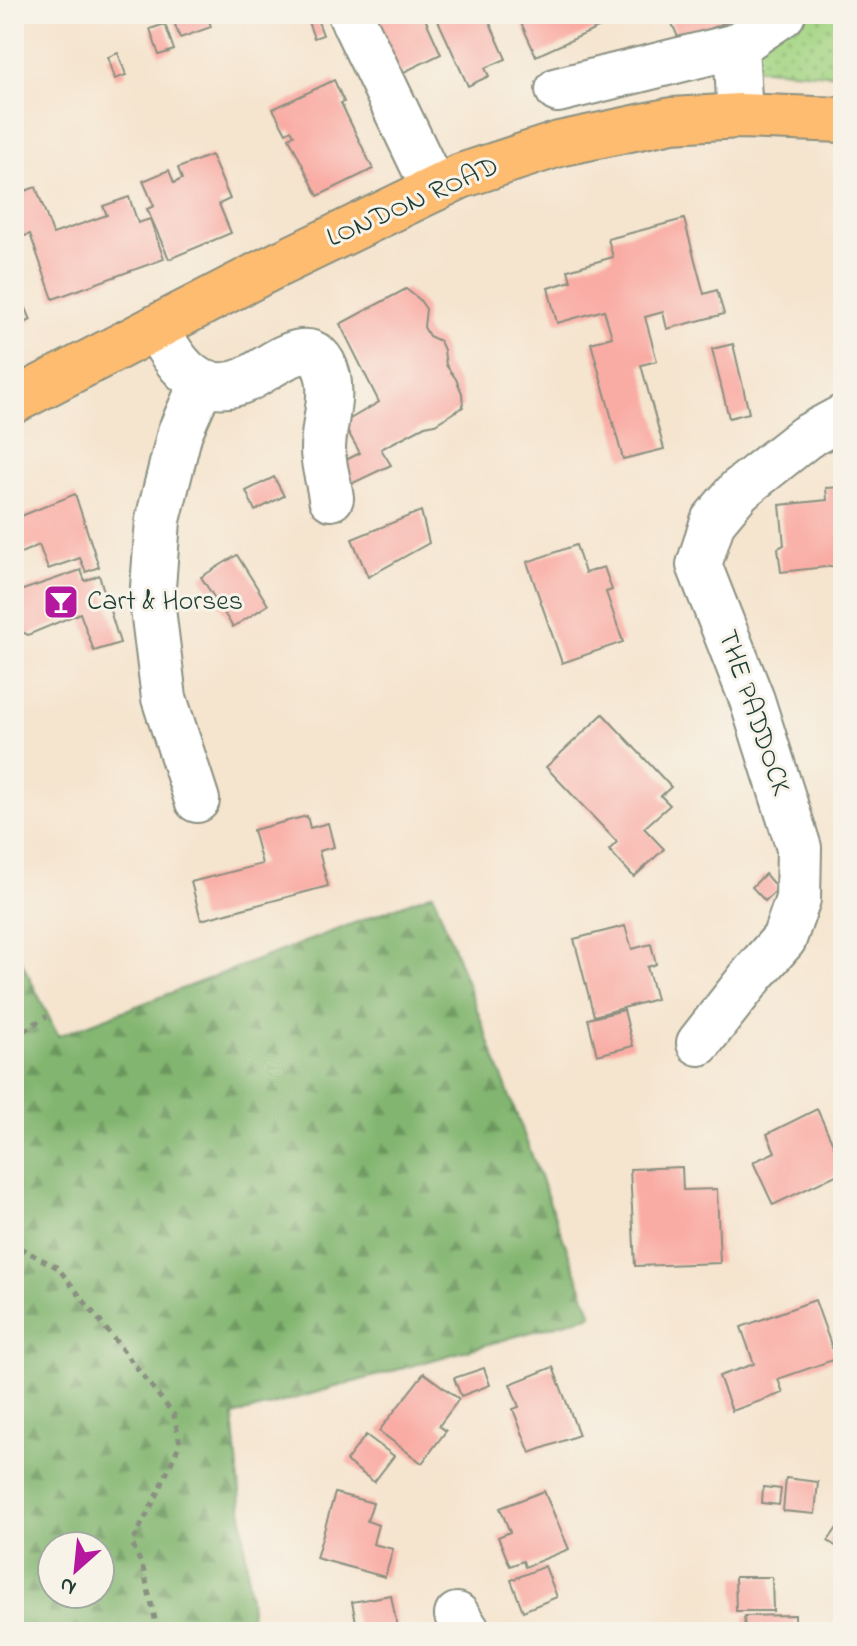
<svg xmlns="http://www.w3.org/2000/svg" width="857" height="1646" font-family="'Indie Flower',sans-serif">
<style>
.green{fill:url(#green-dots);stroke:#61885b;stroke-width:2}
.forest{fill:url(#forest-firs);stroke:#507a52;stroke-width:2;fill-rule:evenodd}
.building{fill:#f9aca4}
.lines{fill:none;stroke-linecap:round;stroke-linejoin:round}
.minor-casing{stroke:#8a9081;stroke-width:48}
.major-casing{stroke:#8a9081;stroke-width:48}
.path{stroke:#8a9081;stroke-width:5;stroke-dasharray:6 6;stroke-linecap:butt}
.minor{stroke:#fff;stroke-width:44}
.major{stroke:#febc70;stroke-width:44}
.labels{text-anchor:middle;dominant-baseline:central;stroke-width:6;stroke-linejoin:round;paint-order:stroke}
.street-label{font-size:28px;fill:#1f3d34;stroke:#f7f3e8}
.poi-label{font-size:28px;fill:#1f3d34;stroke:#f7f3e8;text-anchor:start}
</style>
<defs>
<pattern id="green-dots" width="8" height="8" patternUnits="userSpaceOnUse" patternTransform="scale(2)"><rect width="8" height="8" fill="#a3d482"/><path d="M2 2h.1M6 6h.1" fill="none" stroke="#84ad6b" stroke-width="1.8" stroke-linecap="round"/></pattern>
<pattern id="forest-firs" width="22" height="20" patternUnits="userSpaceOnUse" patternTransform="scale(2)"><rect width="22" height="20" fill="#82b670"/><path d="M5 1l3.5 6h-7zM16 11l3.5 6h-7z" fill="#6a955d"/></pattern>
</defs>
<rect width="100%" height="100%" fill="#f7f3e8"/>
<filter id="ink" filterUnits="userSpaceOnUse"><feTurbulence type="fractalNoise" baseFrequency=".0125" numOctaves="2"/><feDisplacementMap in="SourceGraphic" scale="16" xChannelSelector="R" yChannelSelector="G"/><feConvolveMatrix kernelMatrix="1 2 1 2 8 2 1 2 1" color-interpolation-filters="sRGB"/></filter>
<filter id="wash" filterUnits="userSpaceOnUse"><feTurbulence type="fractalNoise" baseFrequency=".006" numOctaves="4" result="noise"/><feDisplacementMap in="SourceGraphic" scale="32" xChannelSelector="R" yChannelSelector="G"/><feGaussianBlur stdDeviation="1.8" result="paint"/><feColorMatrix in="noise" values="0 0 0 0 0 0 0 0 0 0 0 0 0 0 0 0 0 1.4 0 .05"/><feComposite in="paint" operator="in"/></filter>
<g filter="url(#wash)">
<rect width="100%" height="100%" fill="#f5e4ce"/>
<path class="green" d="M782 14H843V75L740 67Z"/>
<path class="forest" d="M433 893 592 1315 233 1416 253 1632H14V946L58 1036ZM52 1546H100V1594H52Z"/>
<g id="blocks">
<g class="building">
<path d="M171 14H207L211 27 180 38Z"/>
<path d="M369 14H423L441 54 398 75Z"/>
<path d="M435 14H486L506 59 485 68 489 76 468 86Z"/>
<path d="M517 14H613L616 20 536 56Z"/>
<path d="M668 14H745L680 42Z"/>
<path d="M316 16 323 35 314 38 307 19Z"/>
<path d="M165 24 174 50 159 55 150 29Z"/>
<path d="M118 53 126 75 115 79 108 57Z"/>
<path d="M334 80 344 102 341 103 373 169 318 196 289 138 294 135 291 130 286 133 273 109Z"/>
<path d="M211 155 230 199 219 204 231 233 169 259 147 209 154 206 143 181 169 170 174 183 182 179 178 168Z"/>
<path d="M36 187 53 234 107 215 103 206 129 197 138 223 150 219 164 259 53 299 30 234 22 237 14 215V195Z"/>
<path d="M684 219 704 294 717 290 724 314 667 329 663 312 645 317 657 361 641 365 664 449 623 459 591 343 612 337 604 310 557 323 548 288 571 281 568 270 613 257 608 239Z"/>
<path d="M14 280 31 320 14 328Z"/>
<path d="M406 289 419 299 426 309 424 327 429 336 440 341 444 350 446 365 456 379 462 393 463 407 435 424 425 426 381 449 391 465 349 485 340 463 360 453 343 423 379 402 340 324Z"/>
<path d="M733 344 749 413 729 418 712 349Z"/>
<path d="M274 477 284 496 255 511 246 491Z"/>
<path d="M843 487V565L781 572 778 548 784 545 780 505 827 500 826 488Z"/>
<path d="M75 494 99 567 86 572 80 558 48 569 39 545 14 556V519Z"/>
<path d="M421 511 429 543 368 577 352 539Z"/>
<path d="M576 545 585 573 604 567 612 590 606 592 623 642 562 663 527 562Z"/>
<path d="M237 555 268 605 233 627 201 577Z"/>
<path d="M81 570 85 581 99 575 120 643 94 651 80 613 28 635 14 628V577L20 591Z"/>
<path d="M603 714 671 787 661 796 670 805 644 828 664 849 634 877 609 850 617 842 546 767Z"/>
<path d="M307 816 310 828 328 823 334 847 319 851 328 886 201 920 191 882 262 864 253 830Z"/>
<path d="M765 874 778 889 765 901 752 887Z"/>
<path d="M625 926 632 949 651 944 656 964 647 967 656 999 594 1016 574 939Z"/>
<path d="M624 1010 633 1046 597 1055 588 1019Z"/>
<path d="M817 1109 834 1146 843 1142V1181L840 1173 773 1205 753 1162 775 1152 767 1134Z"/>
<path d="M682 1167 683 1190 717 1189 720 1263 635 1266 630 1169Z"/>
<path d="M815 1300 836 1359 778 1379 783 1393 732 1411 719 1376 754 1364 741 1327Z"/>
<path d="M553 1367 579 1435 530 1453 513 1409 519 1407 510 1384Z"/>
<path d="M484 1368 490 1385 461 1396 454 1378Z"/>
<path d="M424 1373 459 1399 439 1426 446 1431 422 1463 379 1431Z"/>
<path d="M366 1435 394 1456 374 1482 346 1461Z"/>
<path d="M786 1478 818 1482 815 1514 783 1511Z"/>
<path d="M763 1487 781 1489 779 1505 762 1503Z"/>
<path d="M544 1491 569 1549 525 1567 523 1561 510 1566 498 1537 510 1532 500 1508Z"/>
<path d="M335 1493 373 1503 367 1521 378 1525 373 1544 393 1549 385 1577 316 1558Z"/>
<path d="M843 1519V1551L828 1541Z"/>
<path d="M545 1566 557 1597 523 1611 511 1580Z"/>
<path d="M735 1577H772L773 1611H736Z"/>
<path d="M391 1595 398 1632H358L352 1602Z"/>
<path d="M795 1615V1632H745L744 1616Z"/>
</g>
</g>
</g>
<g filter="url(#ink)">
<use href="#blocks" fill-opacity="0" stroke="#8a9081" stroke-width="2"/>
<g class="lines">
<defs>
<g id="minor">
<path d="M350 14 434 189"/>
<path d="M558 90 736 46"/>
<path d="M740 116 736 46 783 14"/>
<path d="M155 328C168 347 181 374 203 382 217 387 232 386 245 380 271 369 315 324 328 377 333 400 323 426 323 450 323 465 329 482 331 498"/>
<path d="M197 800 164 698 152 601 158 520 180 432 202 382"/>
<path d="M699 1043 754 973 784 939 798 899 799 848 752 700 699 565 713 521 739 490 806 437 843 417"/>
<path d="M457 1615 468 1632"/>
</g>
<path id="major" d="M14 401 269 269 461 176 559 144 672 120 740 116 843 120"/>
</defs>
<use href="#minor" class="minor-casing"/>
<use href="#major" class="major-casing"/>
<g class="path">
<path d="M14 1037 47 1016"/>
<path d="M14 1243 20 1248 14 1258"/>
<path d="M20 1248 58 1268 174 1415 180 1443 158 1493 132 1543 143 1568 158 1632"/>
</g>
<use href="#minor" class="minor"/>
<use href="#major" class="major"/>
</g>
</g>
<defs>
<symbol id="bar-square" viewBox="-11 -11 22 22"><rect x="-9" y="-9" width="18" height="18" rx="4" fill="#b5179e" stroke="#f7f3e8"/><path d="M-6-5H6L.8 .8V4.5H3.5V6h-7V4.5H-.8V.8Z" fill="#fff"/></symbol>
</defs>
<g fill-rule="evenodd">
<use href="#bar-square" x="41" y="582" width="40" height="40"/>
</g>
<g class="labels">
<g class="street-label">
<text transform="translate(413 203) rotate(-24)">LONDON ROAD</text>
<text transform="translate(753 713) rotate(71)">THE PADDOCK</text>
</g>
<g class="poi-label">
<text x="87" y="602">Cart &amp; Horses</text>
</g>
</g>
<rect width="857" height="1646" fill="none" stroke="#f7f3e8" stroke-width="48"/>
<g transform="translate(76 1570) rotate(207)"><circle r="38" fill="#f7f3e8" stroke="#a1aaa0" stroke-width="2"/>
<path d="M0-6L14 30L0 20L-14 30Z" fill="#b5179e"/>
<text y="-12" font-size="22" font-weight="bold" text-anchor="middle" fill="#1f3d34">N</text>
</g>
</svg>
